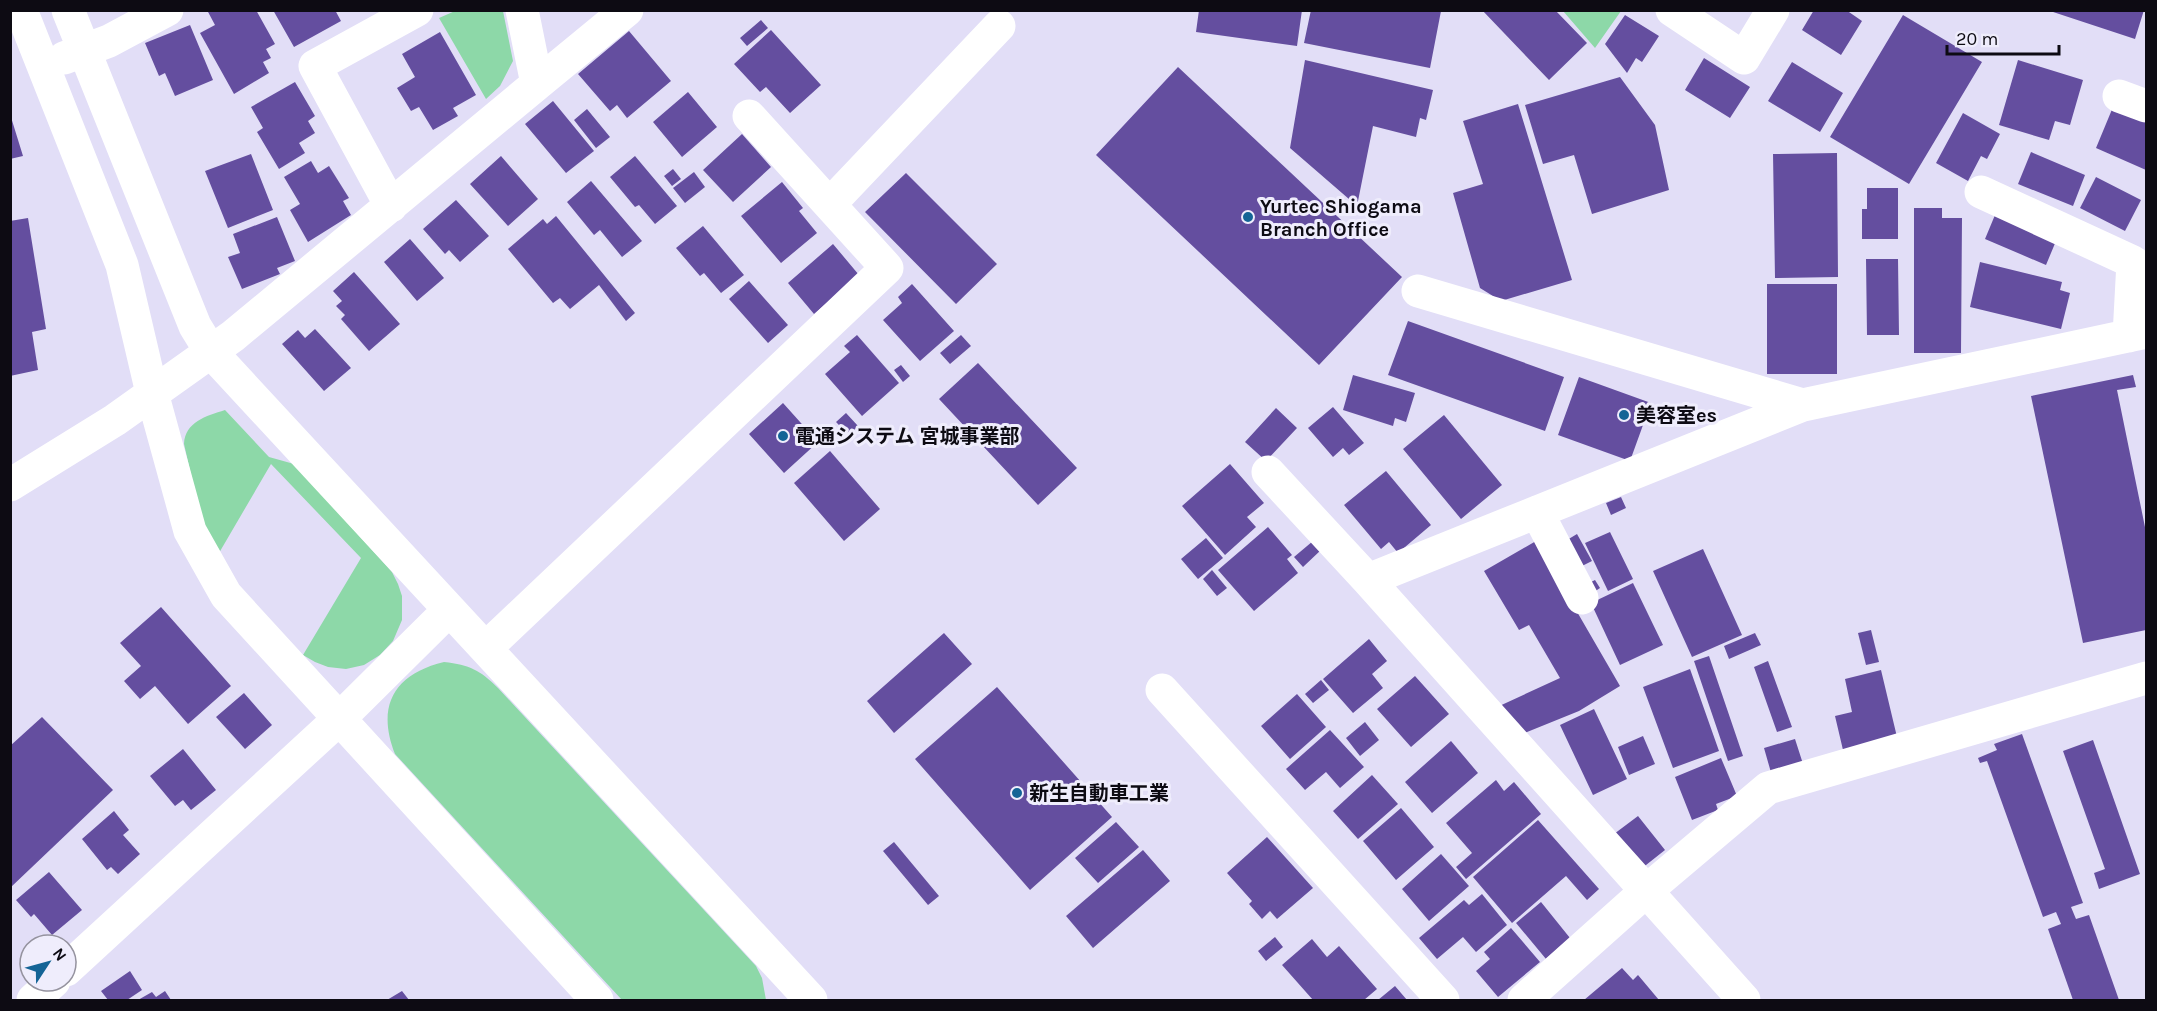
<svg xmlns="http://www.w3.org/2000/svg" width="2157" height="1011" font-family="Karla,'Noto Sans JP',sans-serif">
<rect width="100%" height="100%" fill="#e2def7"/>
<path fill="#8dd8a8" d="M455,11H503L513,61L500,86L486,99L439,18Z
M1563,11H1621L1595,48Z
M225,410L269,457L294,464L392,572L398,584L402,596V620L393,641L380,655L364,665L346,669L328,667L315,662L303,655L361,558L271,464L219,553L202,523L184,444C185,422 206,416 225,410Z
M444,662C470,665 480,670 498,688L756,966L762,978L766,1000H622L395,754C376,706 394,674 444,662Z"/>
<path fill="#644e9f" d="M207,10H256L275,44L266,49L271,58L263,62L269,73L234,94L200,33L215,25Z
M273,10H335L341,21L294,47Z
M1199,10H1302L1297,46L1196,32Z
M1311,10L1441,11L1430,68L1304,43Z
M1482,10H1555L1587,43L1549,80Z
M1814,10H1846L1862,21L1841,55L1802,30Z
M2047,10H2144L2135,39Z
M1625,15L1659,36L1642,62L1636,58L1627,73L1605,44Z
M1903,15L1982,62L1909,184L1830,137Z
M761,20L768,28L747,46L740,38Z
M190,25L213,80L175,96L165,73L159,76L145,43Z
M771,30L821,85L790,113L766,87L760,92L734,64Z
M629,31L671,81L627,118L617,105L610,111L578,74Z
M440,32L476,95L453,108L458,116L433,130L419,107L411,111L397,88L415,77L402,54Z
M1704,58L1750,87L1730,118L1685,90Z
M1305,60L1433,90L1426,120L1420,118L1416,137L1373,126L1357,206L1290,148Z
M2018,60L2083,80L2070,125L2055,121L2049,140L1999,125Z
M1792,62L1843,93L1820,132L1768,101Z
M1178,67L1402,277L1319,365L1096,155Z
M1620,77L1655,125L1669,190L1592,214L1574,155L1543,164L1525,105Z
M295,82L315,116L308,121L315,133L299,143L305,153L279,169L257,132L263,128L251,107Z
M688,92L717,127L682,157L653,122Z
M553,101L594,151L566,173L525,124Z
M1518,104L1572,280L1501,301L1480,288L1453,193L1483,184L1463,121Z
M2113,107L2146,121V170L2096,148Z
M587,109L610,137L596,148L574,120Z
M1963,113L2000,134L1987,159L1981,156L1968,181L1936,163Z
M10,114L23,156L10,159Z
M742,134L771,167L733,202L703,170Z
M2031,152L2085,175L2073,206L2018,184Z
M1837,153L1838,277L1775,278L1773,154Z
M251,154L273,210L228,228L205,171Z
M501,156L538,199L508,226L470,184Z
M635,156L677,206L655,224L639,205L635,207L610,177Z
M311,161L318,173L329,166L349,198L343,201L351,215L308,242L290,210L300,204L284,177Z
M673,169L681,179L672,186L664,176Z
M694,172L705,187L685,203L673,188Z
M906,173L997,264L956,304L865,212Z
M2096,177L2141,200L2125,231L2080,208Z
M591,181L642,241L622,257L600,230L594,235L567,202Z
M782,182L803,208L799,211L817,233L781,263L741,216Z
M1867,188H1898V239H1862V209H1867Z
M456,200L489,236L460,262L449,250L445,254L423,229Z
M1914,208H1942V218H1962L1961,353H1914Z
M1995,215L2056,241L2046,265L1985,239Z
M556,216L635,313L626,321L599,285L570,309L560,298L553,303L508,249L543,219L547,224Z
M277,217L295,261L277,268L280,274L242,289L228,257L240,253L233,234Z
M28,218L46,329L32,332L38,370L10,376V221Z
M703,226L744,275L721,293L704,273L700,276L676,248Z
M410,239L444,278L417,301L384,262Z
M833,244L859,275L814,314L788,283Z
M1866,259H1898L1899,335H1867Z
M1980,262L2062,282L2060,290L2070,293L2061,329L1970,307Z
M354,272L400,324L369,351L341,319L345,315L336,306L342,301L333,291Z
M749,281L788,325L768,343L729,299Z
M912,284L954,331L920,361L883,320L902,303L898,297Z
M1767,284H1837V374H1767Z
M1408,321L1564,377L1545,431L1388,375Z
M315,329L351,368L324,391L282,344L298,330L305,338Z
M857,335L899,383L862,416L825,374L850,352L844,346Z
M961,335L971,346L950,364L940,353Z
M978,363L1077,468L1038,505L939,399Z
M901,365L910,376L903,382L894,370Z
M1353,375L1415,393L1406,422L1395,418L1393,426L1343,410Z
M2133,375L2136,387L2117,390L2146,532V630L2083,643L2031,396Z
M1579,377L1651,403L1630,461L1558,435Z
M783,403L818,442L784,473L749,434Z
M1333,407L1364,443L1349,455L1343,448L1333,457L1308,428Z
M1276,408L1297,428L1266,461L1245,442Z
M846,413L858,426L849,435L836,422Z
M1444,415L1502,485L1461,519L1403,449Z
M830,451L880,509L844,541L794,483Z
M1230,464L1264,503L1247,517L1256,527L1225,555L1182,506Z
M1386,471L1431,525L1398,553L1389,542L1381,549L1344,505Z
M1621,497L1626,508L1611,515L1606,503Z
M1268,527L1292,555L1287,559L1298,573L1254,611L1218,570Z
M1610,532L1633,579L1608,591L1585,543Z
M1577,534L1592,561L1582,566L1567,540Z
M1206,538L1223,558L1198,579L1181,559Z
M1313,541L1321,550L1303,567L1294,557Z
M1536,541L1620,686L1579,711L1517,736L1495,708L1560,678L1529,625L1519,630L1484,571Z
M1703,549L1742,635L1692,657L1653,571Z
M1212,570L1227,588L1217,596L1203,579Z
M1595,580L1600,588L1594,592L1589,583Z
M1633,583L1663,645L1620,665L1591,603Z
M161,607L231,686L188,724L155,686L140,699L124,681L141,666L120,643Z
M1871,630L1879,662L1866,665L1858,633Z
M944,633L972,664L894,733L867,701Z
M1755,633L1761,645L1729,659L1724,646Z
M1369,639L1387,661L1372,674L1383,688L1353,713L1323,679Z
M1709,656L1743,756L1728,761L1694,661Z
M1768,661L1792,727L1777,732L1754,667Z
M1690,669L1719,751L1673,768L1643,687Z
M1881,670L1897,737L1843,750L1835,716L1852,712L1845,679Z
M1415,676L1449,714L1411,747L1377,709Z
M1321,680L1329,690L1313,703L1305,694Z
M997,687L1112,817L1030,890L915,759Z
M244,693L272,725L245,749L216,717Z
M1297,694L1326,727L1290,759L1261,726Z
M1594,709L1627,779L1593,795L1560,725Z
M42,717L113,790L10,888V746Z
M1365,722L1379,740L1360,756L1346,738Z
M1330,730L1364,767L1340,788L1326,772L1305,790L1286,769Z
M2022,734L2083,903L2071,907L2076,919L2089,915L2119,1000H2073L2048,929L2061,924L2056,912L2043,917L1987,761L1980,763L1978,758L1997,750L1994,744Z
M1643,736L1655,764L1629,775L1618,747Z
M1795,739L1804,767L1772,776L1764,748Z
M2093,740L2140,874L2099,889L2094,873L2105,869L2063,751Z
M1451,741L1478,773L1432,813L1405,782Z
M183,749L216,790L191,810L183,800L175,806L150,776Z
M1721,758L1737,796L1716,804L1718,810L1692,820L1675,777Z
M1372,775L1398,804L1358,839L1333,811Z
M1496,780L1504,791L1514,782L1541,814L1466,879L1456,867L1472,853L1446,823Z
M1401,808L1434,847L1396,880L1363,841Z
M114,811L129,830L123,835L140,854L118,874L111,867L107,870L82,839Z
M1638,816L1665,850L1641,869L1614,834Z
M1538,820L1599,889L1587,900L1566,876L1512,923L1473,877Z
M1116,822L1139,847L1098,883L1075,858Z
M1267,837L1313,888L1277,919L1270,911L1262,919L1249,904L1252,901L1227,873Z
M894,842L939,896L928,905L883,851Z
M1143,850L1170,881L1093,948L1066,916Z
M1441,854L1469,886L1429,921L1402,889Z
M49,872L82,910L52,935L34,914L31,917L16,900Z
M1482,894L1507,925L1476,952L1463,937L1437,959L1419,938L1464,900L1469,905Z
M1541,902L1570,938L1546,959L1516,923Z
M1511,928L1540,962L1498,997L1476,971L1490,959L1484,952Z
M1275,937L1283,947L1266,961L1258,951Z
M1312,939L1327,957L1339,946L1377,989L1364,1000H1313L1282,965Z
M1622,968L1633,980L1638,975L1659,1000H1584Z
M130,971L142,990L127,1000H108L101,991Z
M1395,986L1407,1000H1378Z
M165,991L171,1000H138L152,992L156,997Z
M402,991L409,1000H387Z"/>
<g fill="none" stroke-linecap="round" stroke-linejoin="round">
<path stroke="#fff" stroke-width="33" d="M21,10L122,265L152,393L190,531L226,595L597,1000
M68,10L195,326L211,352L811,1000
M1672,10L1744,58L1773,10
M64,58L109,41L167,10
M537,84L627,10
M2119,96L2146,106
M1981,192L2133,262L2129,336
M830,204L999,26
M391,206L315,66L417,10
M1418,291L1803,405L2146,332
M1268,472L1368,580L1744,1000
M10,485L115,420L233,336L537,84L522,10
M1537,512L1582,598
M1368,580L1803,405
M486,648L887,268L749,116
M1162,690L1443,1000
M66,970L339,719L449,610
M33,1000L54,981
M1524,1000L1645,892L1768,788L2146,678"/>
</g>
<g fill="#146496" stroke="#efedfc" stroke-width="2">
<circle cx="1248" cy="217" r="6"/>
<circle cx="1624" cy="415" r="6"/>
<circle cx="783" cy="436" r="6"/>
<circle cx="1017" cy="793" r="6"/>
</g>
<g text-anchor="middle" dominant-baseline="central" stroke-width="6" stroke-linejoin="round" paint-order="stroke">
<g font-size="20" font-weight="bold" fill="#0d0b13" stroke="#efedfc" text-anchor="start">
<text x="1260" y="206">Yurtec Shiogama<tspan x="1260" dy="23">Branch Office</tspan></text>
<text x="1636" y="415">美容室es</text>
<text x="795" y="436">電通システム 宮城事業部</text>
<text x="1029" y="793">新生自動車工業</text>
</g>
</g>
<rect width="2157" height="1011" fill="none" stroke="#0d0b13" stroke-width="24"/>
<g transform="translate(48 963) rotate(54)"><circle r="28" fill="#efedfc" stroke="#95939f" stroke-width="1.5"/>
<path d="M0-4.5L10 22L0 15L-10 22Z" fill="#146496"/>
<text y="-9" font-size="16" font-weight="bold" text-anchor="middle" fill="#0d0b13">N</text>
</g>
<path d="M1947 45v9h112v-9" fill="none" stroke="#0d0b13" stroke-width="3"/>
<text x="1956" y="45" font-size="18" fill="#0d0b13" stroke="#efedfc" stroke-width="4.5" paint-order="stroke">20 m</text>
</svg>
